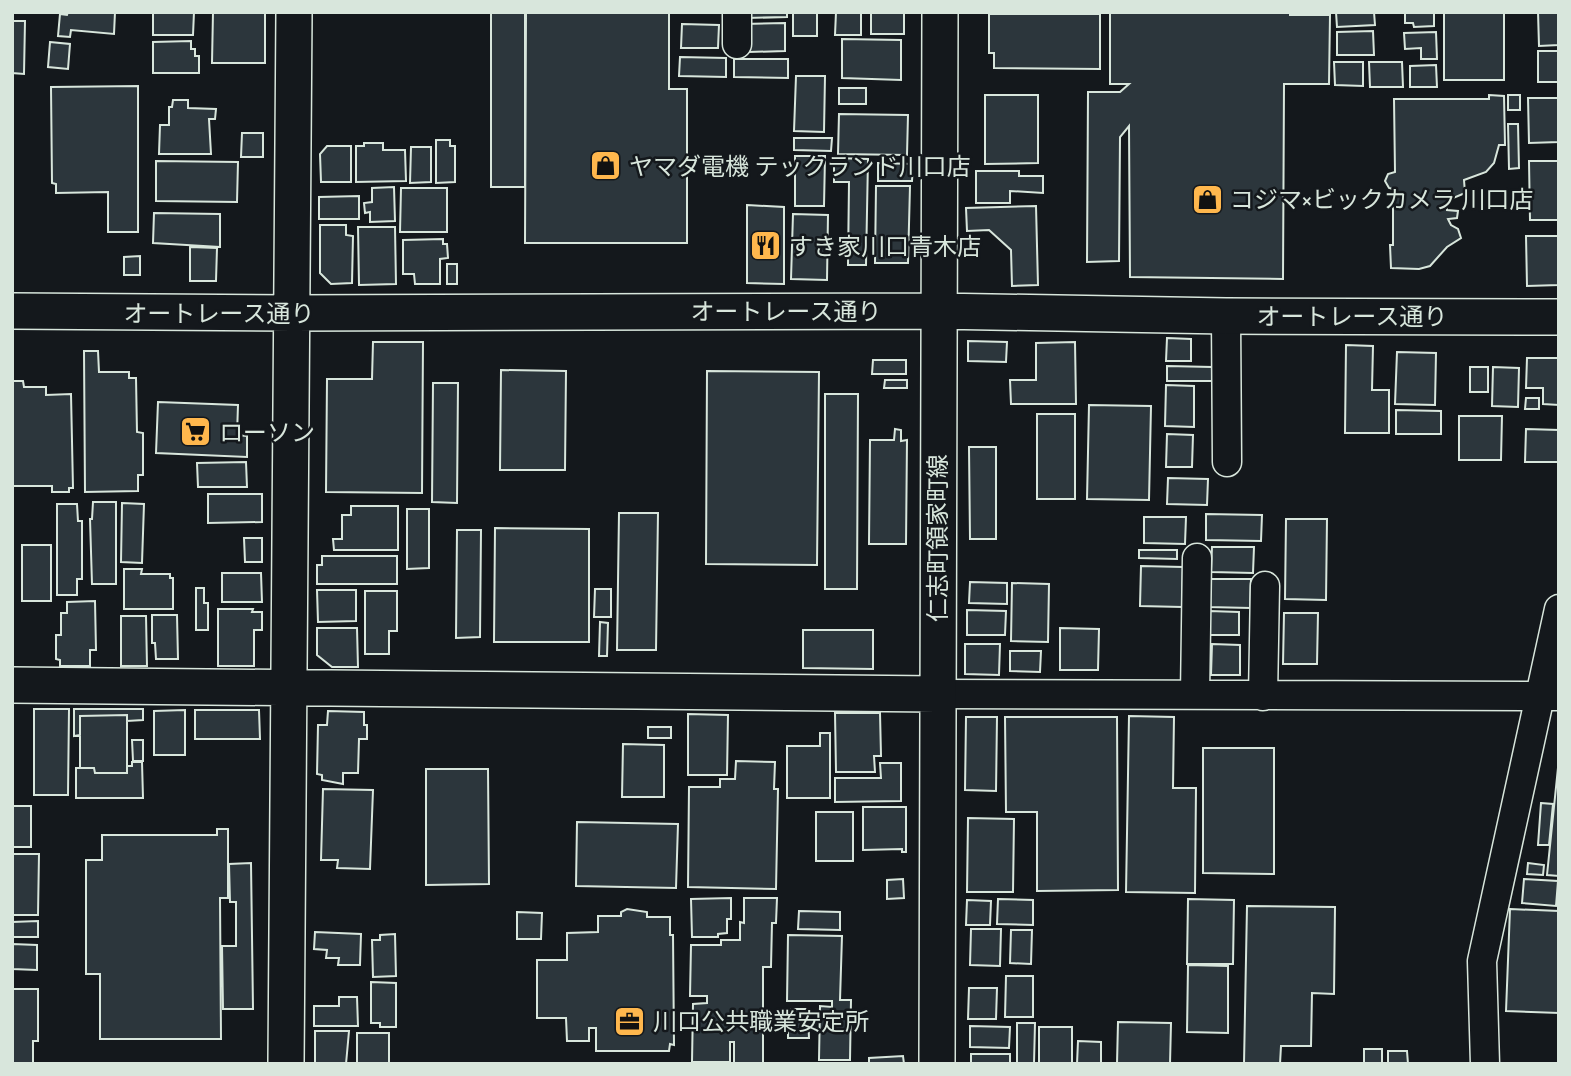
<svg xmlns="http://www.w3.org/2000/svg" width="1571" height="1076" font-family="Cabin,'Noto Sans JP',sans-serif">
<rect width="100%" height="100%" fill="#14181c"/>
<path fill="#2c363c" stroke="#d8e6dc" stroke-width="2" d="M68,12H115L114,34L71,30L70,37L58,36L60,14L67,15Z
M153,12H194L193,35H153Z
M213,12H265V63H212Z
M491,12H525V187H491Z
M526,12H669V89H687V243H525Z
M747,12H787V17L747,18Z
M793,12H817V36H793Z
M836,12H861V35H835Z
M871,12H904V34H871Z
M1110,12H1290V15H1330L1329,84H1284L1283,279L1130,277L1129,126L1120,137L1119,261L1087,262L1088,92H1120L1129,84H1110Z
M1336,12H1374L1375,25L1337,27Z
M1405,12H1434V26L1414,27L1413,23H1405Z
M1444,12H1504V80H1444Z
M1538,12H1559V45L1539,46Z
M989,14H1100V69L994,68V53H989Z
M12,21H25L24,74L12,73Z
M785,23V51L749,52L743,24Z
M682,24L719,25L718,48H681Z
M1373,31L1374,55H1337V32Z
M1436,32L1437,59H1421V48L1405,49L1404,33Z
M842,39L901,40V80L842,78Z
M191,41V49H195V56H199V73H153V42Z
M50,42L70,44L68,69L48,67Z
M1538,51H1559V82H1538Z
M680,57L726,58V77L679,76Z
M734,59H788V78L734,77Z
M1334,62H1363V86L1335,85Z
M1369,62H1402L1403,87H1370Z
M1436,65L1437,87H1410V66Z
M796,76H825L824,132L794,131Z
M138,86V232H108V192L56,193V184L52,183L51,87Z
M839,88H866V104H839Z
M985,95H1038V163L985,164Z
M1489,95L1504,96L1505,145H1499L1494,163L1486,172L1464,180L1465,193L1453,198L1447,204V210L1458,211L1457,218L1448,219L1451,225L1458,229L1461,238L1447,247L1430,266L1419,269L1391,268L1390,245H1393V189L1389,188L1385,181L1388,174L1395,172L1394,99H1489Z
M1508,95H1520V110H1508Z
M1528,98H1559V142L1529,143Z
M173,100H188V108L216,109L215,119H209L211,154H159L160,125H169V107H172Z
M839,114L908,115L907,155L838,154Z
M1508,124H1518L1519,168L1509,169Z
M242,133H263V157H241Z
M794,138H832L831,151L794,150Z
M436,140H450V146H455V182L436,183Z
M364,143H383V150H405L406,181L356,182V146H364Z
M327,146H351V182H321L320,154Z
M411,147H431V182L410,183Z
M795,156H825L824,206H795Z
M834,158L868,159L866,265H848L849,182H834Z
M156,161L238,162L237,202L156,201Z
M1529,161H1559V220H1530Z
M878,163L913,164L912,181H878Z
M976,171H1019V176H1043V193L1010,191V203H976Z
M876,186H910L908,263H875Z
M394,187L395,221L370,222V212L365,213L364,203L372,202V188Z
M401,188H447V232H400Z
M359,196V219H319V197Z
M747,205L784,207V284L747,283Z
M1036,206L1038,285L1012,286L1011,250L989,230L967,231L966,208Z
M154,213L220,214V247L153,243Z
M793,214L828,215L827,280L791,279Z
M320,225H346V235L353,236L352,283L331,284L320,273Z
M358,227H395L396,284L359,285Z
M1526,236H1559V285L1527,286Z
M443,239V244H447L448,258L440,259V284H415L414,274H403V240Z
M190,247L217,248L216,281H190Z
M140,256V275H124V257Z
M447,264H457V284H447Z
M1167,338L1191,339V361H1166Z
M968,341L1007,342L1006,362L968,361Z
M373,342H423L422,493L326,492L327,379H372Z
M1075,342L1076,404H1011L1010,380H1036V343Z
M1346,345L1373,346L1372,390H1389V433H1345Z
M84,351H98L99,372H129V378H136L137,432L143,433V475H138V491L85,492Z
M1397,352L1436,353L1435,405L1395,404Z
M1527,358H1559V405L1543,404V388H1526Z
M873,360H906V374H872Z
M1167,366L1212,367V381H1167Z
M1470,367H1488V392H1470Z
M1493,367L1519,368L1518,407L1492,406Z
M501,370L566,371L565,470H500Z
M707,371L819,372L817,565L706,564Z
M885,380H907V388H884Z
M12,381H23L24,387H46V395L71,394L73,488H69V492H52V486H12Z
M433,383H458L457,503L432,502Z
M1166,385L1194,386V427L1165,426Z
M825,394H858L857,589H825Z
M1526,398H1539V409H1525Z
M158,402L238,405L237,435L247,436V457L156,453Z
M1089,405L1151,406L1149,500L1087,499Z
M1396,410L1441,411V434H1396Z
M1037,414H1075V499H1037Z
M1459,416H1502L1501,460H1459Z
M895,429L901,430V441L907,440L906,544H869L870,440H894Z
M1526,429L1559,430V462H1525Z
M1167,434L1193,435L1192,467H1166Z
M969,447H996V539H970Z
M246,462L247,487H198L197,463Z
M1168,478L1208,479L1207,505L1167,504Z
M208,494H262V522L208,523Z
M93,502H116V584H92L90,519H92Z
M122,503L144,504L142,563L121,562Z
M57,504H77L78,521H82V579H77V595H57Z
M351,506H398V550H334L333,539H342V515H351Z
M407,509H429V568L407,569Z
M619,513H658L656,650H617Z
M1206,514L1262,515L1261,541L1206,540Z
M1144,517H1186L1185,544L1144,543Z
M1286,519H1327L1326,600L1285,599Z
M495,528L589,529V642H494Z
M457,530H481L480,637L456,638Z
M244,538H262V562H245Z
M22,545H51V601H22Z
M1212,547H1254L1253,573L1211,572Z
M1139,550H1177V559L1139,558Z
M322,556H397V584H317V565H322Z
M1141,566L1183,567L1182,607L1140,606Z
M124,569H142L141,574H170V578H173V609H124Z
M222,573H261L262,602H222Z
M1209,579H1251L1250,608L1208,607Z
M970,582L1007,583V604L969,603Z
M1012,583L1049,584L1048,642L1011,641Z
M196,588H204V603H208V630H196Z
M595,589H611V617H594Z
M317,590H356V621L318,622Z
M365,591H397V631H389V654H365Z
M95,601L96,650H90V666H60V660L56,659V635H61V613H67V602Z
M218,609H253L252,612H262V630H254V666H218Z
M967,610L1006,611L1005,635H967Z
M1209,611L1239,612V635H1208Z
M1284,613H1318L1317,664H1283Z
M152,615H177L178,659H156L155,643H152Z
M121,616H146L147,666H121Z
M600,622L608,623L607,656H599Z
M317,628H357L358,667H332L317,655Z
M1060,628L1099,629L1098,670H1060Z
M803,630H873V669L803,668Z
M965,644H1000L999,675L965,674Z
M1212,644L1240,645V675H1211Z
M1010,651H1041L1040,672L1010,671Z
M34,709H69L68,795H34Z
M74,709H143V720L127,721V715L80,716V735L74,736Z
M185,710V755H154V711Z
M195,710H259L260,739H195Z
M328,711L364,712V725H367V739H359L358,773H343V784L322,780V775L317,774L318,725H327Z
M835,713H880L881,756H874L875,772H836Z
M688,714L728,715L727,775H688Z
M127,715V773H95L94,768H80V716Z
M1129,716L1174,717L1173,788H1196L1195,893L1126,892Z
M966,717H997L996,791L965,790Z
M1005,717H1117L1118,890L1037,891V812H1006Z
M648,727H671V738H648Z
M820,733H830V798H787V746H820Z
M132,740H143V761H133Z
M623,744L664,745V797H622Z
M1203,748H1274V874L1203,873Z
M1559,758V876L1547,875Z
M736,761L775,762L774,789H778L776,889L688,887L689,787H720V779H735Z
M132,762H142L143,798H76V768H94L95,773H127V766H132Z
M880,763H901V801L835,802V778H881Z
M426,769H488L489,884L426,885Z
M323,789L373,790L370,869L337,868L338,860H321Z
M1541,803L1553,804L1549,845H1538Z
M12,806H31V847H12Z
M863,807H906V852H902V849L863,850Z
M816,812H853V861H816Z
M968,818L1014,819L1013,892H967Z
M577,822L678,824L676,888L576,886Z
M217,829H228V898H220L221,1039H100V974H86V860H102V835H217Z
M12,854H39L38,915H12Z
M251,863L253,1009H223L222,946H236V902H230L229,864Z
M1528,863L1544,865L1543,875L1527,874Z
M903,879L904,898L887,899V880Z
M1524,879L1558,881L1556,906L1522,903Z
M731,898V919H727V933L718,934V937H692L691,899Z
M744,898H777L776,923H772L771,967H763V1064H734V1042H730V1062H692L693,1004L707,1003V996H690L691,945H721V940H740V922L744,923Z
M998,899L1033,900V925L997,924Z
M1188,899L1234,900L1233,964H1187Z
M967,900L991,901L990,925H966Z
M1247,906L1335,907L1334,994L1312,993L1311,1046H1281L1280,1064H1244Z
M627,909L647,912V917H670V935H673L674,1045L670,1044L669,1051H596V1028H589V1041H567L566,1018H537V960H567V933L598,932V916H621V912Z
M1510,909L1559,911V1013L1506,1011Z
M799,911L840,912V930L798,929Z
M517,912L542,913L541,939H517Z
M38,921V937H12V922Z
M971,929H1001L1000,966L970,965Z
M1011,930H1032L1031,964L1010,963Z
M315,932L361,934L360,965H338L339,958H326L327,950L314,949Z
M395,934L396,976L373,977L372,940H380V935Z
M788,935L842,936L840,1000H851L850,1060H819L820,1006L832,1007V1001H787Z
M12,944L37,945V970L12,969Z
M1188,965L1228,966V1033L1187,1032Z
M1006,976H1033V1017H1005Z
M371,982L396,983V1027H380V1023H371Z
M969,988H997L996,1019H968Z
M12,989H38V1041H33V1063H12Z
M339,997H357L358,1026H314V1006H339Z
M788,1009H808L809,1038H788Z
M1118,1022L1171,1023L1170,1064H1117Z
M1017,1023H1035L1034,1064H1017Z
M970,1026L1010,1027L1009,1048L970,1047Z
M1039,1027H1072V1064H1039Z
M315,1031H349L346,1064H315Z
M357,1033H389V1063L357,1064Z
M1078,1041L1101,1042V1064H1077Z
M1364,1049H1382V1064H1364Z
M1388,1051H1407L1408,1064H1388Z
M971,1054H1010V1064H971Z
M903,1056L904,1064H869V1058Z"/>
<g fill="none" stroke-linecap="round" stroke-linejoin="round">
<defs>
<path id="minor" d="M737,44V12
M1226,316L1227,462
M936,694L1559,696
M1195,695L1197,558
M1263,696L1265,586
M1485,1064L1482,961L1559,609"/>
<path id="tertiary" d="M12,311L292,313L937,311L1226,316L1559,317
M12,685L936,694
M286,1064L294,12
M937,1064L940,12"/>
</defs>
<use href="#minor" stroke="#d8e6dc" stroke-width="31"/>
<use href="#tertiary" stroke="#d8e6dc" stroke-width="38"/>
<use href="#minor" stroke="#14181c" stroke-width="28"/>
<use href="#tertiary" stroke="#14181c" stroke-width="35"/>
</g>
<defs>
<symbol id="shop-square" viewBox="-11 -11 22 22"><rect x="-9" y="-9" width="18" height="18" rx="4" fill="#ffb74d" stroke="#14181c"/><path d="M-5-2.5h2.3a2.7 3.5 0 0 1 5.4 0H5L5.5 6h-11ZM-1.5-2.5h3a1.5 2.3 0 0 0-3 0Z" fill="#111"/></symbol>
<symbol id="restaurant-square" viewBox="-11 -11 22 22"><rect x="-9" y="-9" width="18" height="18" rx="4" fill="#ffb74d" stroke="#14181c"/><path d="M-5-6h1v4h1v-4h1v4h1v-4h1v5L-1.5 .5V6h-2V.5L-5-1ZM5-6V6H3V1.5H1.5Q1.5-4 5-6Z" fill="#111"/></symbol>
<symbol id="supermarket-square" viewBox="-11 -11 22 22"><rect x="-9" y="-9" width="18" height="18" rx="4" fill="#ffb74d" stroke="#14181c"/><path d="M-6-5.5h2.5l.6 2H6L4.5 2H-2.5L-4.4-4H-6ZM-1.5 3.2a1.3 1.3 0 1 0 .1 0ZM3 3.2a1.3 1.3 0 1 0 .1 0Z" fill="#111"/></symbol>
<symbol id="office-square" viewBox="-11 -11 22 22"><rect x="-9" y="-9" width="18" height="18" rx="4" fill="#ffb74d" stroke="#14181c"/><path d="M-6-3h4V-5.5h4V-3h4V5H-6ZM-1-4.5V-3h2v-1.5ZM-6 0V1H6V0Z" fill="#111"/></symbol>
</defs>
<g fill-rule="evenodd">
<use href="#shop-square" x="588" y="148" width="35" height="35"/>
<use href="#shop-square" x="1190" y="182" width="35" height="35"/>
<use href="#restaurant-square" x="748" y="228" width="35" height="35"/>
<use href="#supermarket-square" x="178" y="414" width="35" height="35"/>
<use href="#office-square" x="612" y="1004" width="35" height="35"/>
</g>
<g text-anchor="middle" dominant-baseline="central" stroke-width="5" stroke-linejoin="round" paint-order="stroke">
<g font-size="24" fill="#d8e6dc" stroke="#14181c" text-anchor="start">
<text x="629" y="166">ヤマダ電機 テックランド川口店</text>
<text x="1230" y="199">コジマ×ビックカメラ 川口店</text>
<text x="789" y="246">すき家川口青木店</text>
<text x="219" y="432">ローソン</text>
<text x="653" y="1021">川口公共職業安定所</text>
</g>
<g font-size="24" fill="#d8e6dc" stroke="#14181c">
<text x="786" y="311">オートレース通り</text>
<text x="219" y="313">オートレース通り</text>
<text x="1352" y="316">オートレース通り</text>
<text transform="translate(937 538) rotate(-90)">仁志町領家町線</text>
</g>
</g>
<rect width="1571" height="1076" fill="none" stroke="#d8e6dc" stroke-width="28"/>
</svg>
